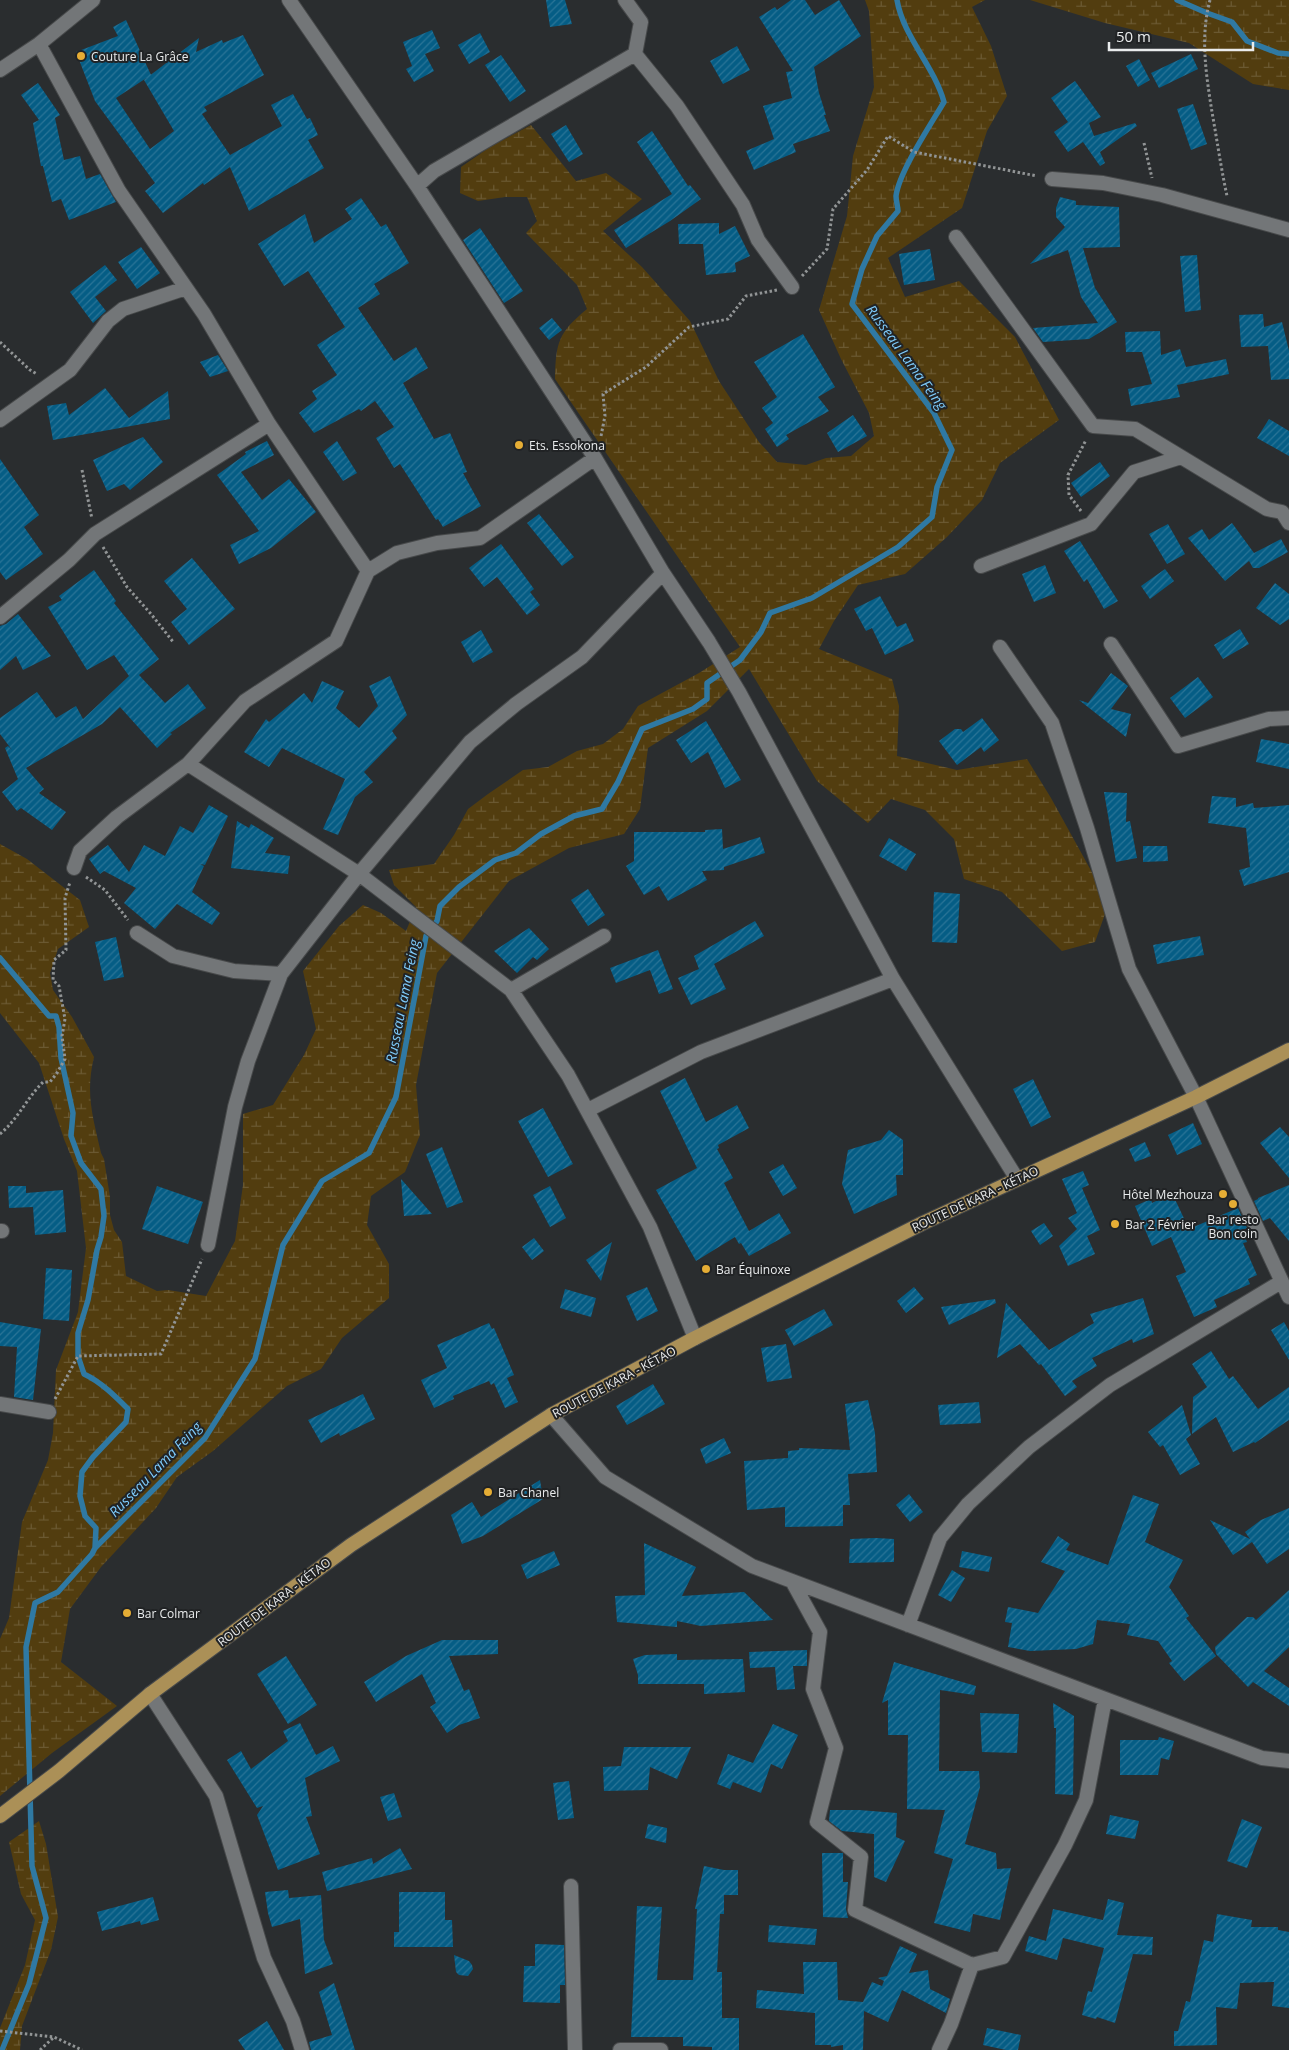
<svg xmlns="http://www.w3.org/2000/svg" width="1289" height="2050" font-family="'Open Sans',sans-serif">
<defs>
<pattern id="wetland-marsh" width="20" height="14" patternUnits="userSpaceOnUse" patternTransform="scale(1.25)"><rect width="20" height="14" fill="#523d0f"/><path d="M1 5h8M5 5V1M11 12h8M15 12V8" fill="none" stroke="#6b5932"/></pattern>
<pattern id="building-hatch" width="6" height="6" patternUnits="userSpaceOnUse" patternTransform="scale(1.25)"><rect width="6" height="6" fill="#055d85"/><path d="M-1 1l2-2M0 6l6-6M5 7l2-2" fill="none" stroke="#2a7497"/></pattern>
</defs>
<rect width="100%" height="100%" fill="#2a2d2f"/>
<path fill="url(#wetland-marsh)" d="M865,0H985L972,7L991,46L1007,96L987,131L962,208L888,258L905,297L959,281L1015,337L1059,420L1000,463L982,500L947,537L905,574L858,585L834,621L819,649L892,679L899,706L897,756L957,770L1027,759L1051,798L1094,876L1105,914L1095,942L1062,951L1002,892L964,879L954,839L925,810L891,799L868,823L817,781L749,669L707,711L648,748L640,809L624,834L569,848L509,881L437,973L416,1085L420,1135L405,1172L371,1196L367,1225L389,1264V1298L342,1338L321,1369L287,1386L213,1451L177,1477L156,1508L101,1567L70,1609L61,1662L117,1706L52,1753L0,1796V1639L9,1618L22,1522L48,1460L53,1433L56,1370L78,1312L86,1248L77,1171L64,1139L39,1063L0,1013V844L27,859L80,900L89,927L58,949L50,973L53,990L72,1017L94,1057C85,1094 93,1117 101,1153L104,1159L110,1197V1215L114,1230L122,1242L126,1276L157,1291L168,1290L206,1296L235,1241L243,1185V1114L273,1105L304,1055L316,1029L303,971L339,926L363,905L381,913L406,931L416,907L394,885L389,870L434,864L454,835L468,809L488,794L523,770L548,767L577,751L603,744L623,729L638,706L699,673L740,647L555,379C556,342 558,333 587,309L577,285L526,233L537,221L527,197H505L478,201L460,193L461,167L490,147L531,125L576,181L606,173L642,199L603,231L642,267L690,321L719,381L759,442L777,462L806,465L826,458L851,456L874,436L869,413L841,359L819,310L847,216L853,156L874,87L869,11Z
M1030,0H1289V90L1253,84L1189,43L1105,23Z
M39,1821L46,1844L58,1917L51,1950L22,2026L20,2050H0V2028L25,1965L35,1920L21,1894L9,1842Z"/>
<g fill="none" stroke-linecap="round" stroke-linejoin="round">
<path stroke="#2f79a3" stroke-width="5.5" d="M1177,0L1207,13L1232,22L1247,41L1278,53L1289,54
M0,958L49,1016H56L59,1027L61,1058L73,1113L71,1136L81,1163L101,1189L104,1216L101,1237L97,1250L88,1300L78,1333V1356L84,1374C101,1382 115,1396 128,1409L126,1422L93,1457L82,1472L80,1496L85,1516L96,1528L95,1548
M2,2050L29,1984L46,1918L32,1866L26,1647L35,1603L58,1592L92,1554L95,1548L205,1438L255,1359L283,1245L322,1181L369,1153L396,1097L426,936L437,921L440,906L459,887L495,860L516,853L541,834L574,816L602,809L618,782L642,729L693,709L707,699V683L740,660L761,632L770,613L812,598L898,547L932,517L937,487L952,450L934,413L852,304L862,269L877,236L898,211C898,207 896,201 896,196C899,172 931,124 944,102C934,66 903,36 897,0"/>
</g>
<path fill="url(#building-hatch)" d="M546,0H565L572,24L550,27Z
M791,0H805L815,15L839,0L861,36L814,67L819,93L826,115H824L830,131L793,144L796,152L754,170L746,151L774,139L763,106L792,98L786,72L793,71L759,17L775,7L777,10Z
M126,20L151,75L116,98L150,149L174,131L144,80L199,38L196,52L222,40L223,43L243,35L264,75L204,107L207,111L202,114L230,155L282,126L271,105L293,94L307,119L310,118L318,135L308,140L324,168L249,211L230,167L204,185L203,183L163,213L145,191L155,183L95,101L76,52L118,36L113,27Z
M432,30L440,48L425,54L434,71L414,82L406,69L412,66L403,42Z
M480,33L490,52L469,64L458,45Z
M737,46L750,70L723,84L710,61Z
M1191,54L1198,69L1159,88L1151,73Z
M501,55L526,91L510,102L485,65Z
M1139,59L1150,80L1138,87L1126,66Z
M1075,81L1101,117L1089,123L1094,136L1135,123L1137,126L1100,152L1105,163L1100,166L1083,142L1068,152L1054,132L1068,122L1051,98Z
M38,83L60,115L55,118L64,160L80,156L86,179L100,174L116,202L69,220L61,199L52,202L43,166H41L33,123L39,120L21,95Z
M1193,104L1207,144L1191,150L1177,109Z
M566,125L583,154L569,162L551,134Z
M652,131L688,186L690,185L701,199L670,221L626,248L614,230L672,194L637,142Z
M1060,197L1076,201V205L1119,207L1120,247L1083,248L1095,288L1117,322L1089,339L1043,342L1033,328L1098,323L1081,297L1068,250L1030,264L1065,227L1056,217V208Z
M361,198L381,227L386,224L409,263L374,284L380,294L358,308L394,361L416,347L428,368L403,383L434,439L450,433L467,472L463,473L481,506L443,527L438,519L436,520L400,464L394,468L376,438L394,427L375,401L361,411L359,409L314,433L299,413L317,399L312,391L337,375L317,345L345,327L308,271L284,286L258,244L305,214L314,243L352,219L345,209Z
M719,223V234L735,226L750,256L735,263L736,272L706,275L703,244H679L678,224Z
M480,228L523,291L504,303L463,240Z
M141,247L160,273L137,289L118,262Z
M930,249L935,280L904,285L899,254Z
M1197,255L1201,310L1185,312L1180,256Z
M105,265L117,280L95,297L106,311L93,323L70,292Z
M1263,314L1264,327L1282,322L1289,351V379L1271,380L1268,346L1241,347L1239,315Z
M552,318L562,330L549,340L539,328Z
M1160,331L1161,355L1180,349L1186,367L1226,359L1229,374L1177,385L1180,397L1131,406L1128,389L1152,384L1142,352H1126L1125,332Z
M803,334L835,387L818,397L829,411L786,435L789,439L777,447L765,429L773,423L762,408L777,397L754,362Z
M218,355L228,371L210,377L200,362Z
M105,388L129,418L168,391L170,419L53,440L47,406L66,403L69,415Z
M853,415L867,436L838,452L827,433Z
M1269,419L1289,431V456L1257,438Z
M143,437L163,462L130,490L124,484L107,491L93,460Z
M267,441L274,455L241,472L262,500L289,479L316,512L271,548L239,564L230,545L259,531L217,475L246,454L245,452Z
M337,441L357,473L343,481L323,452Z
M0,459L39,515L24,527L43,554L6,580L0,572Z
M1100,462L1110,476L1081,497L1071,483Z
M539,514L574,557L562,566L527,523Z
M1232,523L1254,553L1281,539L1288,552L1259,568H1253L1249,561L1225,581L1188,538L1202,529L1209,540Z
M1168,524L1185,554L1167,564L1149,534Z
M1080,541L1118,601L1104,609L1087,579L1084,582L1064,551Z
M501,544L534,589L530,592L540,605L527,615L497,577L484,587L469,568Z
M192,558L235,609L189,645L171,622L187,609L164,581Z
M1045,565L1056,593L1034,602L1022,574Z
M1165,569L1174,581L1150,599L1141,586Z
M94,570L116,601L114,603L159,659L139,675L165,703L188,684L206,708L170,733L172,734L157,748L120,707L102,724L26,768L44,789L39,793L66,812L52,830L21,808L17,811L2,792L18,779L5,748L8,746L12,750L0,734V718L37,692L56,718L76,706L83,719L129,676L114,655L87,670L48,607L62,600L59,596Z
M1275,583L1289,594V619L1280,625L1256,608Z
M880,596L897,627L906,623L914,641L885,655L872,628L866,631L854,609Z
M18,614L51,656L23,670L16,656L0,670V626L6,624Z
M1240,629L1249,644L1223,659L1214,645Z
M481,630L493,652L473,663L461,642Z
M1111,673L1128,686L1111,709L1131,714L1126,737L1079,700L1088,703Z
M390,676L407,715L392,731L397,738L364,772L373,782L355,797L338,835L323,829L345,779L282,748L269,767L244,752L266,719L269,722L304,693L312,703L322,681L344,691L336,708L359,728L378,706L369,686Z
M1198,677L1213,697L1185,718L1170,698Z
M982,718L999,740L984,752L981,747L957,765L939,741L955,729H961L963,732Z
M706,721L741,780L725,788L708,752L691,763L676,740Z
M1261,739L1289,744V769L1256,762Z
M1104,792L1127,793L1126,822L1130,821L1137,858L1116,862Z
M1212,796L1236,798V807L1253,803L1254,808L1289,805V872L1244,886L1239,870L1250,867L1246,828L1208,823Z
M209,805L228,816L205,865L200,864L204,866L192,892L220,913L212,925L177,904L155,929L124,903L136,888L104,871L100,874L89,859L108,845L129,872L144,845L165,856L180,826L193,833Z
M237,821L249,828L251,824L274,838L265,853L290,856L288,874L231,868Z
M722,829L723,849L760,837L765,853L724,867V870L702,871L707,880L668,901L659,886L644,895L626,866L634,861V832H705V830Z
M889,838L916,854L906,871L879,856Z
M1143,846H1167L1168,861L1143,862Z
M588,889L605,915L588,926L571,900Z
M934,892L960,894L957,943L932,942Z
M755,921L764,936L714,964L726,989L691,1005L678,978L699,969L694,956Z
M529,928L549,949L537,960L533,957L517,973L494,951Z
M1200,936L1204,955L1157,964L1153,945Z
M116,937L124,977L104,981L95,942Z
M658,950L673,989L659,994L650,970L616,983L610,968Z
M685,1078L706,1122L737,1105L749,1128L718,1145L719,1148L717,1149L733,1178L724,1183L749,1231L779,1213L791,1233L749,1256L741,1243L739,1244L735,1237L696,1261L656,1190L697,1168L660,1091Z
M1033,1079L1051,1117L1031,1127L1013,1089Z
M543,1108L573,1164L548,1177L518,1121Z
M1193,1123L1202,1144L1177,1155L1168,1135Z
M1280,1127L1289,1137V1178L1260,1143Z
M889,1130L903,1140V1175H896L897,1195L854,1214L842,1184L848,1150L881,1140Z
M1145,1142L1151,1156L1135,1162L1129,1149Z
M442,1147L463,1202L447,1208L426,1154Z
M783,1164L797,1188L783,1196L769,1172Z
M1083,1171L1089,1185L1082,1188L1100,1230L1087,1236L1095,1254L1068,1266L1059,1246L1077,1229L1068,1218L1077,1213L1062,1179Z
M401,1179L432,1214L404,1216Z
M1289,1185V1241L1270,1218L1263,1221L1254,1201L1258,1199V1198Z
M8,1186H26V1193L63,1190L66,1232L35,1235L33,1207L9,1208Z
M157,1186L203,1202L188,1244L142,1229Z
M550,1186L566,1218L550,1227L533,1195Z
M1172,1193L1189,1229L1238,1208L1247,1228L1242,1230L1247,1242L1243,1243L1257,1275L1248,1279L1250,1284L1214,1300L1217,1307L1194,1317L1176,1276L1186,1272L1171,1237L1152,1246L1135,1206L1151,1199L1152,1203Z
M1044,1223L1053,1236L1040,1245L1031,1231Z
M534,1238L544,1251L532,1260L522,1247Z
M612,1242L601,1281L586,1260Z
M46,1268L72,1270L69,1321L43,1319Z
M647,1287L658,1311L637,1321L626,1296Z
M914,1287L924,1299L906,1313L897,1301Z
M565,1289L596,1298L591,1317L560,1308Z
M1143,1298L1154,1334L1133,1343L1132,1339L1092,1358L1097,1366L1072,1381L1077,1387L1065,1396L1041,1364L1039,1365L1020,1344L997,1358L1006,1303L1049,1350L1094,1323L1090,1314Z
M995,1299L996,1303L949,1325L941,1307Z
M824,1309L833,1325L794,1346L785,1330Z
M0,1322L41,1329L33,1400L14,1397L17,1347L0,1346Z
M1284,1322L1289,1331V1360L1271,1330Z
M489,1323L492,1329L494,1328L514,1375L507,1378L518,1402L505,1408L494,1383L491,1385L489,1381L453,1396L454,1399L434,1408L421,1380L447,1368L437,1345Z
M786,1344L792,1378L767,1382L761,1348Z
M1211,1351L1229,1379L1233,1376L1258,1409L1289,1387V1420L1255,1443L1254,1442L1233,1452L1216,1417L1192,1434L1193,1397L1207,1387L1192,1364Z
M653,1384L665,1404L627,1425L616,1406Z
M363,1394L375,1419L340,1436L339,1433L321,1443L308,1420Z
M868,1400L875,1433L877,1472L848,1474L850,1505H843V1526L785,1527V1507L747,1510L744,1461L788,1458V1451L799,1450V1448L850,1450L845,1404Z
M979,1402L981,1423L940,1425L938,1405Z
M1182,1405L1191,1435L1186,1439L1200,1464L1180,1475L1163,1445L1160,1447L1148,1432Z
M724,1438L731,1453L706,1464L700,1449Z
M540,1480L543,1499L483,1536L462,1544L451,1515L472,1502L481,1517Z
M909,1494L923,1512L910,1522L896,1505Z
M1133,1495L1159,1504L1145,1542L1183,1560L1169,1587L1189,1616L1186,1618L1216,1656L1184,1681L1169,1663L1172,1661L1158,1641L1127,1635L1130,1624L1097,1620L1093,1644L1076,1649L1030,1651L1008,1647L1012,1623L1005,1622L1008,1607L1038,1613L1065,1571L1041,1562L1058,1536L1070,1544L1066,1550L1108,1565Z
M1289,1508V1549L1267,1564L1252,1542L1233,1555L1210,1520L1250,1539L1245,1532L1261,1520Z
M876,1538L894,1539V1562L849,1563L850,1539Z
M644,1543L696,1567L682,1596L744,1592L773,1620L701,1626L677,1621V1627L617,1622L615,1596L645,1595Z
M554,1551L560,1565L527,1579L521,1565Z
M962,1551L992,1557L989,1572L959,1567Z
M952,1570L965,1578L951,1602L938,1595Z
M1289,1590V1647L1264,1671L1289,1688V1706L1253,1682L1248,1687L1216,1654L1215,1647L1247,1617H1253L1256,1620Z
M442,1640H498V1654L449,1656L464,1691L469,1689L480,1718L459,1725L447,1733L430,1707L436,1703L422,1674L376,1702L364,1682L406,1656Z
M807,1650V1666H793L795,1689L777,1690L775,1667L750,1668L749,1652Z
M677,1654V1660L743,1659L745,1692L704,1694V1684H638V1675L633,1659L645,1655Z
M286,1656L317,1705L288,1724L257,1674Z
M894,1662L976,1686L974,1695L940,1690L939,1771H979L980,1787L965,1844L996,1853L997,1869L1011,1868L1000,1920L973,1914L970,1932L934,1923L953,1859L934,1853L945,1810L907,1809L908,1735H888V1700L882,1703Z
M1053,1703L1074,1716L1073,1795L1055,1794L1056,1728H1054Z
M980,1713L1019,1714L1017,1753L982,1752Z
M300,1723L316,1755L333,1746L340,1761L305,1778L312,1816L306,1817L320,1854L278,1870L257,1815L263,1806L257,1808L227,1760L241,1751L251,1769L288,1741L283,1731Z
M773,1724L798,1735L782,1769L771,1764L761,1793L733,1782L730,1789L717,1784L728,1754L753,1763Z
M1159,1737L1174,1741L1169,1760L1161,1758L1158,1775H1120V1740H1158Z
M624,1747H691L677,1779L650,1767L648,1790L604,1791L603,1767L621,1766Z
M569,1781L574,1818L558,1820L553,1783Z
M394,1793L402,1817L388,1821L380,1797Z
M830,1810H859L897,1813L896,1837L905,1841L886,1882L874,1877V1834L842,1831L829,1821Z
M1110,1815L1139,1821L1135,1839L1106,1834Z
M1242,1819L1262,1827L1247,1868L1227,1861Z
M648,1824L667,1828L666,1843L645,1838Z
M400,1848L412,1869L327,1891L322,1872L372,1858L373,1864Z
M822,1853H843V1882H848L846,1909L848,1918L823,1917Z
M704,1866L724,1870H738V1895H724V1914H720L717,1972H722V2018H739V2050H712V2047L683,2046V2037H631L637,1906L662,1907L657,1980H693L697,1909H695Z
M288,1890L289,1898L321,1895L324,1940L333,1964L305,1974L300,1919L272,1927L268,1913L265,1892Z
M399,1892H445V1920H452L453,1947H394V1932H399Z
M153,1897L159,1920L141,1925L140,1921L102,1931L97,1912Z
M1108,1899L1124,1903L1117,1935L1153,1937L1152,1955L1133,1954L1115,2023L1097,2017L1096,2019L1082,2015L1088,1991L1092,1992L1104,1948L1063,1938L1057,1960L1025,1951L1029,1936L1046,1941L1053,1909L1103,1920Z
M1217,1914L1252,1920L1251,1927H1278V1930L1289,1932V2008L1272,2006L1274,1982L1240,1983L1237,2009L1216,2007L1217,2045L1174,2046V2031H1178L1186,2001L1190,2002L1204,1940L1213,1942Z
M769,1925L817,1929L815,1945L768,1942Z
M535,1944L564,1945L565,1985H560V2003L523,2002L524,1966H535Z
M900,1946L917,1954L909,1973L928,1970L930,1989L950,1999L946,2013L902,1990L888,2022L864,2011L863,2050H843V2045L831,2047V2045H815V2013L756,2008L757,1990L804,1994L803,1962H837L838,2000L863,2002L872,1982L882,1986L884,1981L878,1978L887,1976Z
M454,1955L469,1961L472,1965L473,1969L468,1976L459,1975L456,1972Z
M334,1983L355,2050H311L309,2042L332,2035L319,1992Z
M267,2021L284,2050H245L238,2040Z
M987,2028L1021,2035L1018,2050H1006L983,2045Z"/>
<g fill="none" stroke-linecap="round" stroke-linejoin="round">
<defs>
<path id="minor" d="M289,0L417,186L595,458L663,573L709,642L739,692L893,979L1017,1179
M39,44L119,191L204,314L269,424L368,571L336,641L245,701L188,764L359,874L511,990L568,1075L650,1227L695,1338
M635,54L677,106L743,205L758,240L792,287
M0,70L39,44L93,0
M1052,179L1103,183L1162,195L1289,230
M417,186L434,171L635,54L641,22L625,0
M956,237L1093,426L1135,429L1267,509L1282,512L1289,523
M0,420L70,370L108,321L123,309L186,288
M981,566L1091,524L1134,472L1181,457
M368,571L397,553L437,543L480,538L595,458
M0,617L69,560L95,534L269,424
M1111,644L1178,746L1269,719L1289,718
M1000,647L1052,723L1087,828L1129,969L1196,1097L1289,1297
M74,868L80,851L117,817L188,764
M137,933L173,956L234,971L281,974L359,874L470,742L516,704L582,657L663,573
M511,990L604,936
M588,1110L701,1052L893,979
M0,1231H2
M208,1245L235,1107L248,1061L281,974
M0,1404L49,1412
M551,1415L605,1477L752,1566L1262,1758L1289,1761
M792,1581L820,1632L813,1689L836,1748L817,1822L861,1857L855,1910L972,1965L951,2024L939,2050
M908,1625L940,1538L968,1504L1029,1447L1110,1385L1281,1282
M150,1694L216,1796L264,1958L293,2021L302,2050
M571,1886L575,2050
M972,1965L1003,1957L1065,1845L1086,1800L1105,1699
M620,2050H661"/>
<path id="primary" d="M0,1816L59,1771L150,1694L351,1545L551,1415L695,1338L923,1223L1196,1097L1289,1050"/>
</defs>
<use href="#minor" stroke="#47494a" stroke-width="16"/>
<use href="#primary" stroke="#47494a" stroke-width="16"/>
<path stroke="#919495" stroke-width="3" stroke-dasharray="2.5 2.5" stroke-linecap="butt" d="M1210,0C1200,37 1206,74 1212,112C1217,140 1221,168 1227,196
M1144,143L1152,178
M802,276L827,249L833,209L867,170L888,136L914,152L1037,176
M0,342L30,370L37,374
M601,436L605,416L603,394L646,367L689,327L728,319L746,296L777,290
M82,470L92,519
M1081,511L1069,495L1068,475L1086,440
M103,547L127,587L151,614L174,643
M86,877L105,890L128,920
M0,1134C18,1119 27,1098 43,1082H50L57,1073L65,1059L62,1036L65,1019L59,986L53,980L54,960L66,950L65,898L70,882
M55,1399L78,1356L161,1354L202,1259
M0,2031L54,2037L82,2050
M40,2050L53,2038"/>
<use href="#minor" stroke="#737678" stroke-width="14"/>
<use href="#primary" stroke="#ab9057" stroke-width="14"/>
</g>
<g fill="#e5ad35" stroke="#212325" stroke-width="2">
<circle cx="81" cy="56" r="5"/>
<circle cx="519" cy="445" r="5"/>
<circle cx="1223" cy="1194" r="5"/>
<circle cx="1233" cy="1204" r="5"/>
<circle cx="1115" cy="1224" r="5"/>
<circle cx="706" cy="1269" r="5"/>
<circle cx="488" cy="1492" r="5"/>
<circle cx="127" cy="1613" r="5"/>
</g>
<g text-anchor="middle" dominant-baseline="central" stroke-width="4" stroke-linejoin="round" paint-order="stroke">
<g font-size="12" fill="#eaeced" stroke="#212325" text-anchor="start">
<text x="91" y="56">Couture La Grâce</text>
<text x="529" y="445">Ets. Essokona</text>
<text x="1213" y="1194" text-anchor="end">Hôtel Mezhouza</text>
<text x="1233" y="1219" text-anchor="middle">Bar resto<tspan x="1233" dy="14">Bon coin</tspan></text>
<text x="1125" y="1224">Bar 2 Février</text>
<text x="716" y="1269">Bar Équinoxe</text>
<text x="498" y="1492">Bar Chanel</text>
<text x="137" y="1613">Bar Colmar</text>
</g>
<g font-size="12" fill="#eaeced" stroke="#212325">
<text transform="translate(975 1199) rotate(-25)">ROUTE DE KARA - KÉTAO</text>
<text transform="translate(614 1382) rotate(-28)">ROUTE DE KARA - KÉTAO</text>
<text transform="translate(274 1602) rotate(-37)">ROUTE DE KARA - KÉTAO</text>
</g>
<g font-size="14" font-style="italic" fill="#7ecbfb" stroke="#212325">
<text transform="translate(907 357) rotate(54)">Russeau Lama Feing</text>
<text transform="translate(402 1001) rotate(-79)">Russeau Lama Feing</text>
<text transform="translate(155 1469) rotate(-46)">Russeau Lama Feing</text>
</g>
</g>
<path d="M1109 42v8h144v-8" fill="none" stroke="#eaeced" stroke-width="2.5"/>
<text x="1116" y="42" font-size="15" fill="#eaeced" stroke="#212325" stroke-width="4" paint-order="stroke">50 m</text>
</svg>
